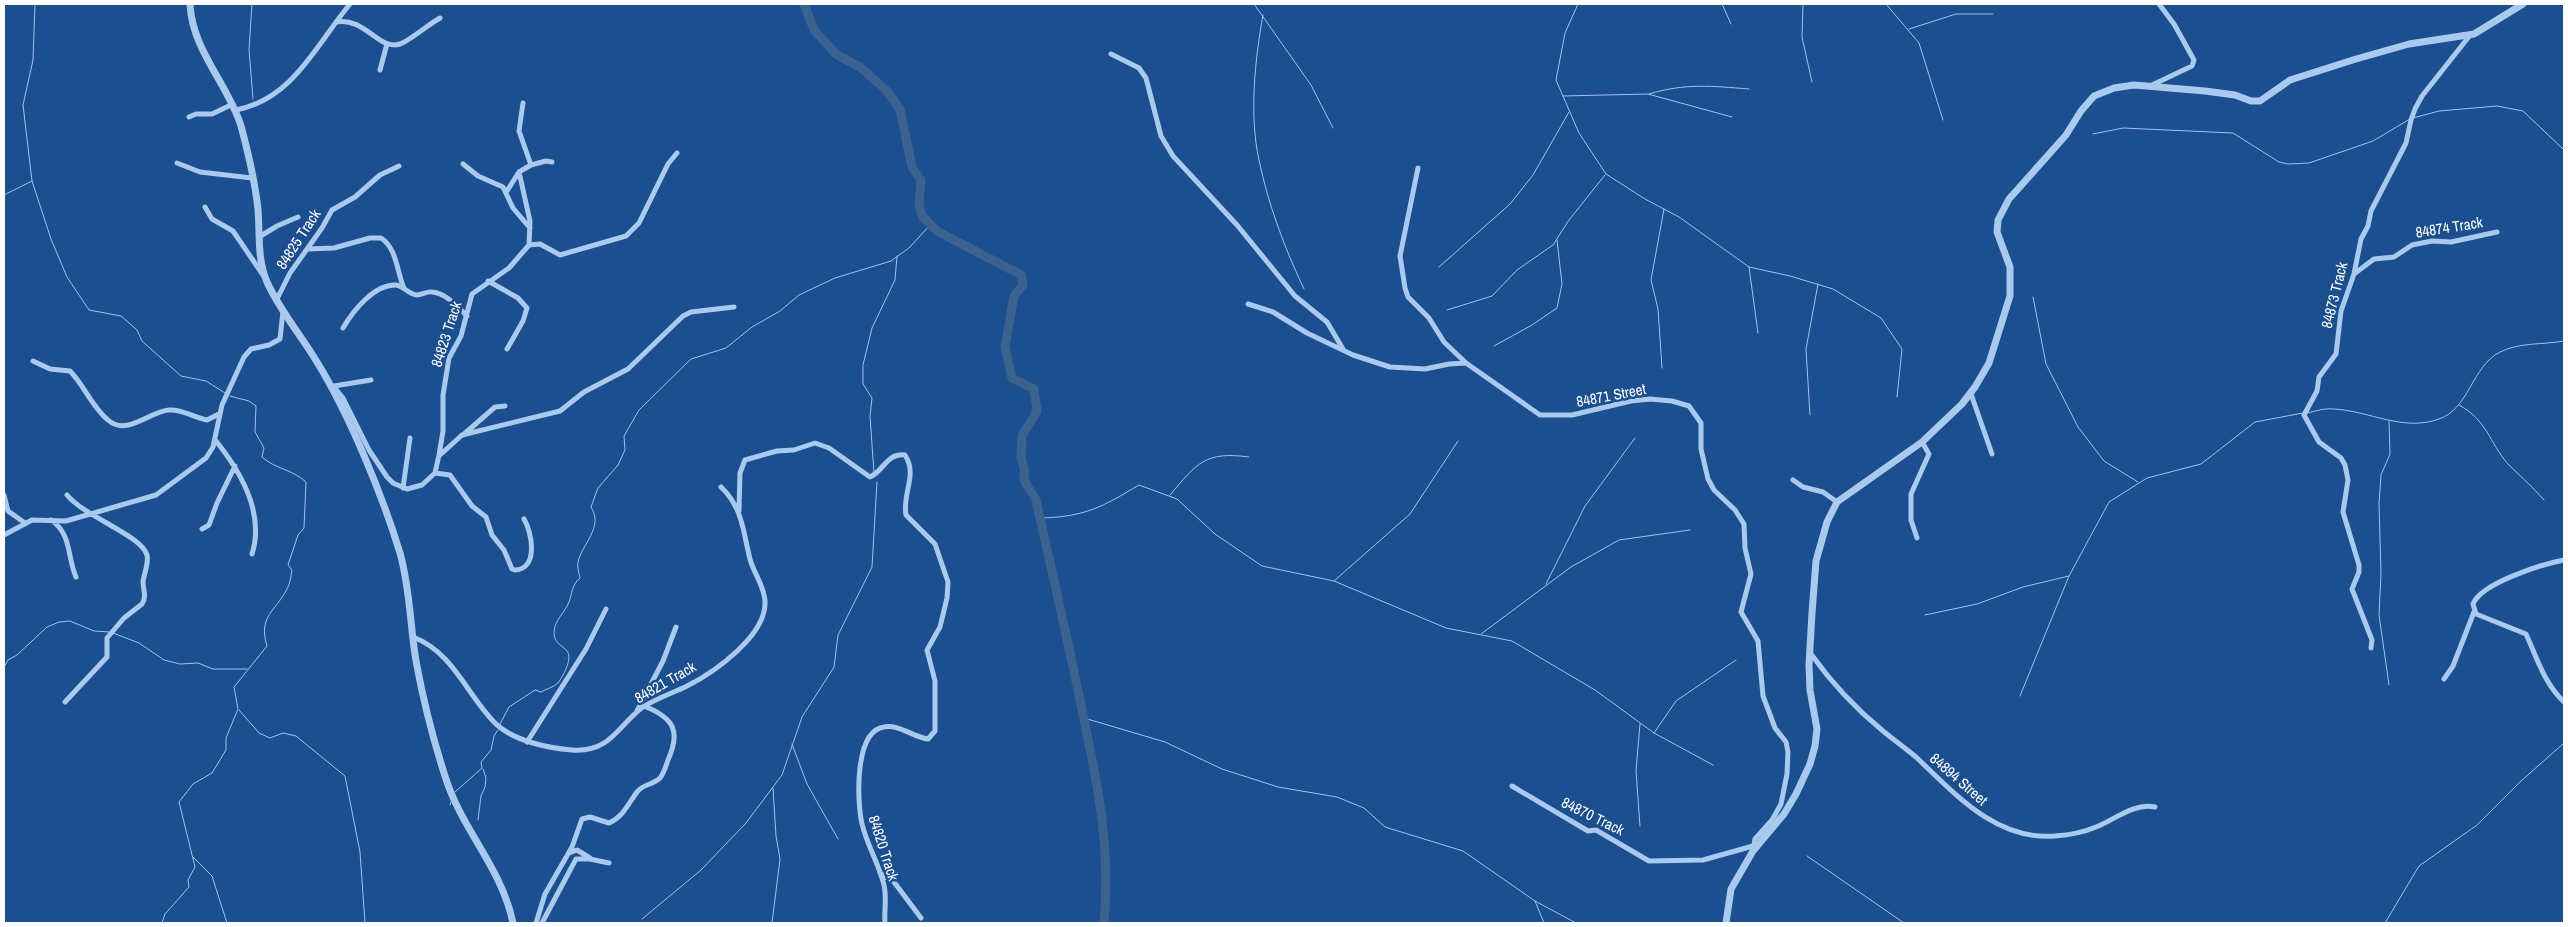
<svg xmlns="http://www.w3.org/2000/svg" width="2568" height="927" font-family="'Archivo Narrow',sans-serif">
<rect width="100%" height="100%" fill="#1b4f8f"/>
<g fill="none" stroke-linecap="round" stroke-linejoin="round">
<path stroke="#9cc4f0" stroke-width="1" d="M35,4L33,60L23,105L32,181L51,239L67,277L89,310L121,316L137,330L142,341L181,376L206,381L225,393
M252,4L249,50L253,99
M1254,4L1311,85L1333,128
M1578,4L1565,33L1556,80L1579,133L1606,174L1645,199L1679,217L1749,267L1790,276L1833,289L1881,318L1902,349L1897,397
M1722,4L1731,24
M1803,4L1802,37L1812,82
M1886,4L1919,43L1943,120
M2220,4H2229
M1263,15C1255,59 1249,115 1259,160C1268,204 1285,249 1304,289
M1909,29L1956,14H1993
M1649,94C1685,83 1712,86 1749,89
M1563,96L1648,94L1732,117
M2413,118L2439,111L2497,106L2523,111L2564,150
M2093,134L2123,128L2233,133L2279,162L2288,164L2309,163L2373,141L2410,119
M4,195L32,181
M1439,267L1510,204L1533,175L1569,112
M1749,267L1758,333
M2033,297L2046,364L2078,427L2104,461L2138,482
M1447,310L1492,296L1517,270L1553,245L1569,220L1605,175
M1494,346L1532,325L1557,308L1562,284L1557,240
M1662,368L1658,309L1651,280L1664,209
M2459,405C2487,420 2489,442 2508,464C2520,476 2533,487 2544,500
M2307,413C2316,411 2325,408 2334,409C2370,411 2403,432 2439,419C2469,409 2472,366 2500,352C2520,342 2543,345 2564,341
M1810,415L1806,349L1818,284
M2389,421L2390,454L2381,475L2379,504L2381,573L2379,615L2389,685
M874,473L870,416L872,398L863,384V365L872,328L895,280L897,256
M1170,495C1197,463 1205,451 1249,457
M1040,518C1085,517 1102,507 1139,485L1177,499L1215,534L1262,566L1334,581L1446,628L1512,641L1595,690L1654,733L1713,765
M1334,581L1410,514L1458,441
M1546,584L1585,506L1635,438
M1925,615L1977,604L2023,587L2069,576
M113,633L139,643L164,660L180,664L198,663L213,669H247
M1481,634L1571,567L1619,540L1690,530
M4,667L8,660L17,655L47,627L59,622L70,621L94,631L109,632
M2020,696L2069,576L2109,502L2147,478L2201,464L2255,422L2303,413
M239,710L259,733L270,738L283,733L296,736L345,776L360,852L365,923
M1084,718L1165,742L1222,769L1278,787L1337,797L1364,808L1385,827L1463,851L1535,901L1576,923
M500,724L509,707L535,690L541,692C546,689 554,687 558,683C563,676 573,659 567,651C562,645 554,643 554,633C554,620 565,613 569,602C572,594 572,584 580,578C579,573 577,567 578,562C582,544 604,527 591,507L598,488L618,465L625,450L624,436L639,410L691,359L726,348L752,327L780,311L799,295L835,278L891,261L909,248L930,225
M1640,724L1636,771L1640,826
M1654,733L1676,701L1736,660
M792,744L807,784L838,839
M455,792L482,768L481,762L491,750L494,736L498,730
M450,805L451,802
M478,820L481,796L485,787L486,778L483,769
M1807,856L1904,923
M193,857L212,876L227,923
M1535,901L1544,923
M642,919L701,870L746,823L782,775L802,717L834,667L838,635L872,567L877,482
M162,923L165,914L189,887L188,880L195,867L179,802L193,784L212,773L226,750V738L238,709L234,687L267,646C258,616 275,612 287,589C290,584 291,576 292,570L288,565L298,535L304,528L306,482C292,469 275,469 262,457L264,448L255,432L256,406L249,401L230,396
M772,923L780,859L776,836L773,788
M2385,923L2419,866L2477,825L2521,781L2564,743"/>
<path stroke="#3c6290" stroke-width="9" d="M804,4L814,30L837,55L860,67L887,91L900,109L912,167L921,180L919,204L922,216L937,231L1021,275L1023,285L1014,296L1005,347L1012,378L1034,389L1037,411L1022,436L1021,458L1024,468V480L1036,500C1051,568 1067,636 1081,705C1097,782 1111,843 1104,923"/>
<path stroke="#a9c9ee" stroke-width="5" d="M336,22C366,17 378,51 400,44C409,41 429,24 440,18
M1111,54L1139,68L1146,78L1161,136L1173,156L1237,225L1295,296L1327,322L1343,349
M380,70L387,44
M2150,86L2192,66L2194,60L2174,24L2159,4
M236,110C293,99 316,45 350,4
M189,117L196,114H212L233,104
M177,163L200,172L252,178
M463,164L478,176L503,187L513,208L530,228
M531,165L546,161L552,162
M1418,168L1400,256L1405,288L1408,297L1429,318L1444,342L1466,363L1540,415H1572L1631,401L1650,399L1672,401L1689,406L1701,423V449L1708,479L1714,490L1735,510L1744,524L1745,548L1751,574L1741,612L1758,641L1763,696L1775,728L1786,742L1788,752L1787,774L1781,804L1772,820L1755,839L1753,850
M507,191L519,172L531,165L519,131L523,103
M205,207L212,219L233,231L263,275
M259,237L277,226L298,217
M529,245L540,244L560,255L626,236L639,223L668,164L677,153
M308,249L334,248L370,238H381C397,248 397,273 404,288
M2354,274L2374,259L2394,257L2412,245L2432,241L2451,242L2497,232
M488,281L518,298L527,308L523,321L507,349
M276,301L290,273L322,228L332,210L355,197L380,175L399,166
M1248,304L1273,312L1307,333L1353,355L1390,367L1425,369L1449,364L1466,363
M343,328C353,311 374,284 396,285C404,286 409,295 417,295C422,295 427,291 432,292C446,293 458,307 467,316
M33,361L50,369L70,371C84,385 92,407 108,420C127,437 150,411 169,410C183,409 194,418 207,420L219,414
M334,386L371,380
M334,387L343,398L369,450L387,477L393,483L407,489L422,485L435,473L439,455L443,431V395L449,358L461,336L472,294L509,268L529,245L530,221L519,172
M1971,394L1992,454
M463,435L495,407L505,406
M216,441C241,472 265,513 252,554
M440,455L462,435L560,411L584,392L628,369L683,316L691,312L734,307
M435,473L450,475L472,506L486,517L492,535L504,550L512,569L515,570C539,569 532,532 524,519
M1793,480L1803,487L1823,492L1837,502
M403,488L410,438
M4,495L8,511L25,523
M739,511L740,473L745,460L777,451L794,450L815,443L829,448L870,477C884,471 886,453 905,455C918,475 902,493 906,515L935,544L948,582L947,598L940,627L927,650L935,681V731L928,739C913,737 899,724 884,727C854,731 857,802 862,824C867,845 879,864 884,885C887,898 884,910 885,923
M51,520C72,534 67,557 76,577
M202,529L209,525L217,503L235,466
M4,535L32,520L66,521L156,495L206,458L213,447L222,405L244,357L251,349L269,345L280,339L283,311
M1917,538L1911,520V494L1929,454L1922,442
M2564,560C2543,564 2481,583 2473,604L2476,614L2526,634C2537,658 2544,683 2564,702
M413,637C453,652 467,695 495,723C513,741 548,748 572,750C611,753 618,725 643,707C657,698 673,693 687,686C715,672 767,635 765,601C764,585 754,574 750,559C743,532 743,508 721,487
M2371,648L2372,640L2352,589L2359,572V565L2343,512L2348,480L2345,465L2341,458L2319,442L2304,415L2317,391L2319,377L2336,354L2341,311L2354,274L2361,239L2368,226L2371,211L2406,143L2411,120L2415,109L2422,96L2471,34
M1811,654C1831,682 1856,709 1883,731C1894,740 1905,748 1916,757C1955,794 1996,841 2055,836C2070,835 2082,833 2096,827C2114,820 2135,802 2155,807
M2444,679L2453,666L2474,612
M65,702L107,657V638L124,618L142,604C147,596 143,590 143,582C144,573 149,564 147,555C141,535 85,517 67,495
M637,711L663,661L676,627
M527,742L586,649L606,609
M1512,786L1588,831L1596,830L1649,861L1703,860L1753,846
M569,853L577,850L590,858
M880,873L894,882L921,918
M536,923L545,894L572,847L582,819L590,817L609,823C623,817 628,804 637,792C643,784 653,785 660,778C664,773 666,766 668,760C681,731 674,718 644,706
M542,923L576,859H590L609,863"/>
<path stroke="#a9c9ee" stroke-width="7" d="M190,4C192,50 228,84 241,126C248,152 255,182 258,209C260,233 257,259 267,282C280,311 301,335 317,362C349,414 382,494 400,553C410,588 410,625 416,661C423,699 433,739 445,776C461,829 502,868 513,923
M1726,923L1731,889L1753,851L1784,814L1796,794L1810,764L1815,746L1817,729L1810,690L1809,665L1812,613L1816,561L1827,522L1837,502L1922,442L1962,404L1975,387L1989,363L2010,296V267L1997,232L1998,220L2009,199L2066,135L2081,111L2094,96L2114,88L2134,85L2205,91L2235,95L2251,101H2260L2290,80L2356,59L2409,44L2474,34L2523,4"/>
</g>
<g text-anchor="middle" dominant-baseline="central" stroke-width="5" stroke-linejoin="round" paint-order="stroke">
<g font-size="15" fill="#fff" stroke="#1b4f8f">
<text transform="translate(2449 227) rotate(-9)">84874 Track</text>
<text transform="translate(298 239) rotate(-57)">84825 Track</text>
<text transform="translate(2334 295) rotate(-76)">84873 Track</text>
<text transform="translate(446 334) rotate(-72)">84823 Track</text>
<text transform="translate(1611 395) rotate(-11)">84871 Street</text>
<text transform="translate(665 682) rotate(-30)">84821 Track</text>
<text transform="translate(1959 779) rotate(41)">84894 Street</text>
<text transform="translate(1593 816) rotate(26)">84870 Track</text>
<text transform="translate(884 848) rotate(72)">84820 Track</text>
</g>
</g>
<rect width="2568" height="927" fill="none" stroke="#ffffff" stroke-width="10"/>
</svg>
